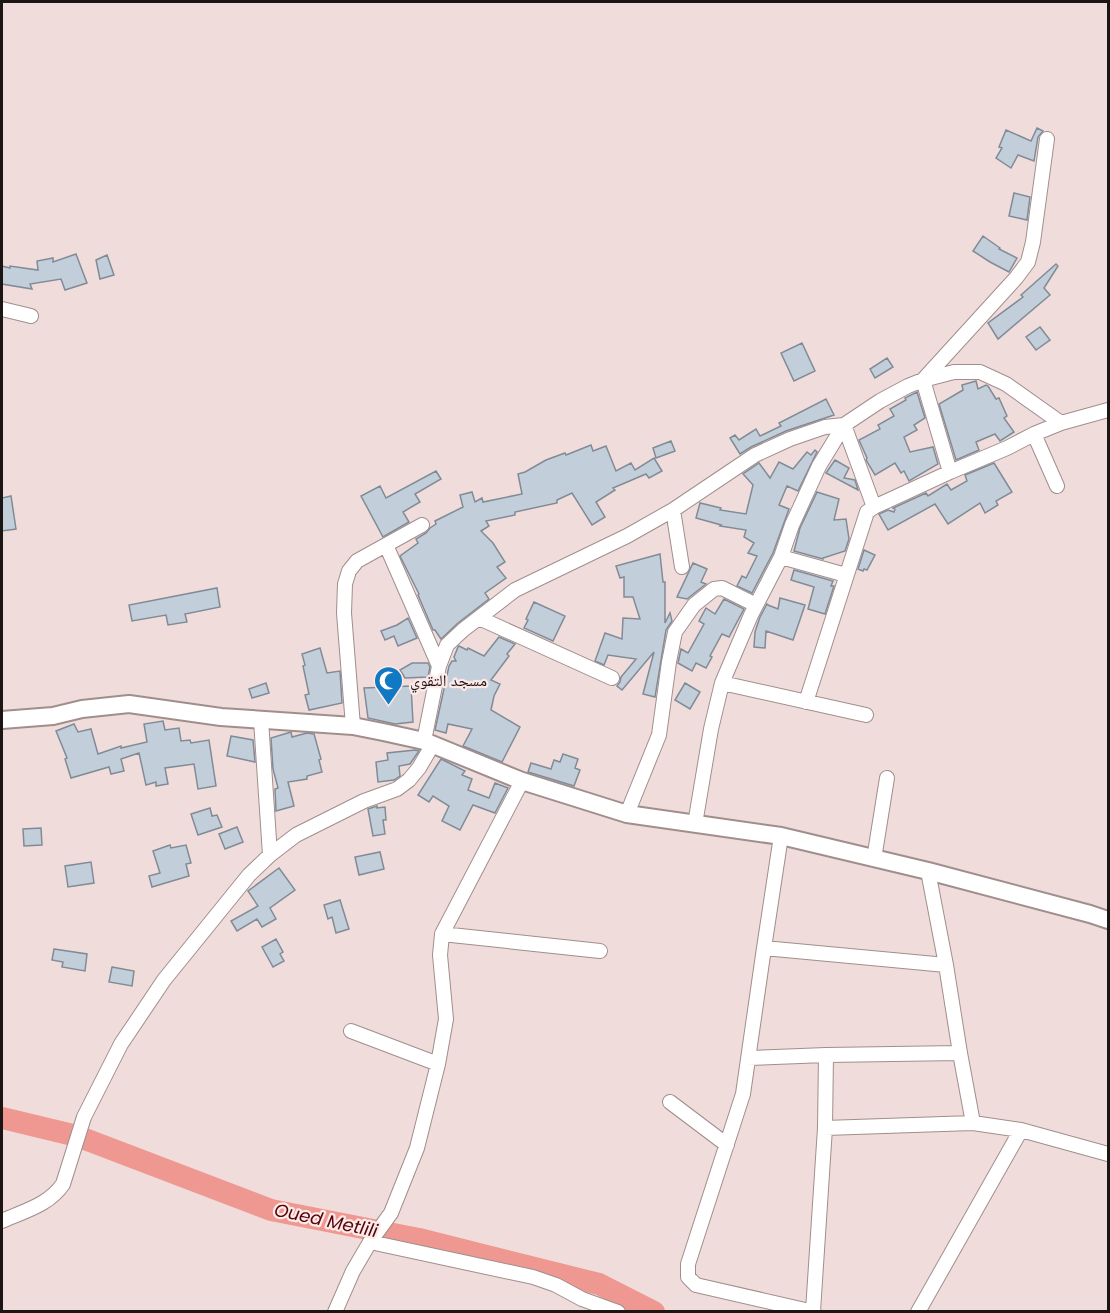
<svg xmlns="http://www.w3.org/2000/svg" width="1110" height="1313" font-family="Poppins,'Noto Naskh Arabic',sans-serif">
<rect width="100%" height="100%" fill="#f0dddb"/>
<g fill="none" stroke-linecap="round" stroke-linejoin="round">
<path stroke="#ef9892" stroke-width="22" d="M2,1118L77,1136L271,1210L419,1239L599,1284L654,1312"/>
</g>
<path fill="#c2ceda" stroke="#808b96" stroke-width="1.5" d="M1037,128L1043,131L1038,137L1034,161L1018,155L1011,168L996,158L1002,148L999,147L1006,130L1031,141Z
M1014,193L1030,197L1027,220L1009,216Z
M983,236L1000,248L999,249L1017,258L1009,272L990,262L973,251Z
M76,254L87,283L65,290L61,279L30,284L32,289L2,284V266L10,268V266L38,270L37,261L53,258V262Z
M107,255L114,275L100,279L96,260Z
M1056,264L1058,266L1044,288L1050,295L998,339L988,323L1023,297L1021,295Z
M1040,327L1050,340L1036,350L1026,337Z
M802,343L815,371L794,381L781,353Z
M887,358L893,367L875,378L870,369Z
M976,381L978,389L986,385L988,386L996,399L999,398L1007,416L1004,418L1014,432L1000,441L995,434L976,442L979,450L956,460L939,404L963,390L962,385Z
M917,392L925,418L914,425L917,430L904,437L910,452L933,447L938,464L909,481L904,471L901,473L895,463L875,475L866,460L867,458L859,440L880,429L878,425L894,416L890,409L906,400L905,398Z
M826,399L834,415L786,431L751,447L740,454L730,438L735,435L739,440L756,429L760,436L781,426L779,423Z
M671,441L675,451L656,458L653,448Z
M591,445L593,451L606,446L616,471L631,463L635,470L654,458L662,471L649,478L646,474L613,488L615,490L596,502L605,517L592,525L572,493L557,500V503L515,512V515L486,521L489,526L481,531L493,543L505,562L497,567L506,578L485,593L489,599L458,623L441,639L435,630H433L418,595L419,594L400,556L418,543L416,539L426,533L430,528L436,524L435,521L463,507L460,495L472,492L475,502L482,498L483,502L522,494L518,474L525,472L546,460L565,453L566,455Z
M815,450L817,452L798,491L787,486L779,505L789,509L773,553L752,593L737,586L742,576L746,578L757,556L748,553L754,543L744,537L746,530L720,526L721,525L696,518L700,503L721,508L720,510L746,514L753,485L743,474L759,463L770,478L779,462L793,469L807,452L811,455Z
M835,460L849,468L844,478L855,480L858,490L826,473Z
M994,463L1012,492L996,501L998,505L985,513L980,503L948,524L935,504L888,530L879,514L888,510L894,512L895,509L893,508L926,493L928,496L947,484L951,490L967,481L965,475Z
M436,471L441,479L415,494L420,502L403,512L409,522L383,537L361,496L380,486L386,498Z
M817,492L839,499L834,520L846,519L849,539L845,551L823,558V559L794,551L800,528Z
M11,496L16,529L2,531V498Z
M864,550L875,555L867,570L864,569L863,571L858,569Z
M660,554L663,582H665V623L670,613L672,621L666,630L655,697L643,694L654,652L622,690L617,686L620,682L621,677L636,659L608,655L604,665L595,661L605,633L622,639L623,618L640,619L633,597H624V577L620,578L616,566Z
M693,563L707,569L701,582L706,584L687,599L677,597Z
M794,570L833,581L831,586H834L825,614L808,609L814,587L791,580Z
M217,588L220,607L185,614L187,622L168,625L166,615L132,621L129,605Z
M780,598L805,605L793,640L766,631L765,648L754,647L755,632L760,617L767,604L768,605L778,609Z
M724,599L744,609L729,637L722,634L710,656L712,657L706,668L696,663L692,671L678,663L681,649L688,653L704,624L699,621L706,608L715,614Z
M534,602L565,616L553,641L524,628L528,620L526,619Z
M408,618L417,638L398,646L394,636L385,640L381,631L397,625Z
M499,637L515,644L507,654L509,656L491,680L500,684L494,696L491,710L520,727L502,762L463,746L472,729L448,724L446,733L435,730L449,666L452,661H456L454,657L458,647L459,646L467,650L468,648L484,656Z
M320,648L327,673L340,671L342,703L309,710L305,695L309,694L303,666L305,665L302,654Z
M412,663H428L430,667L428,677L405,678L400,670Z
M266,683L269,693L252,698L249,689Z
M685,683L700,692L690,709L675,700Z
M411,686L413,722L395,724L368,718L364,688Z
M163,721L165,730L179,728L181,741L190,740L191,743L209,740L216,786L198,789L194,764L165,768L168,784L156,786V782L146,785L139,753L121,759L124,771L111,774L109,767L71,778L65,759L67,758L56,731L74,724L78,732L91,729L98,754L121,746V748L147,742L144,724Z
M291,732L292,737L307,733L314,734L321,759L319,760L322,772L307,776V779L288,782L294,806L276,811L275,789L278,788L273,769L271,738Z
M231,736L253,740L255,762L227,756Z
M415,750L419,751L410,764L399,766L400,776L394,780L378,782L376,762L388,760L387,753Z
M563,754L578,759L575,768L580,770L574,786L528,772L531,763L551,769L554,760L560,762Z
M441,759L465,771L462,775L472,779L468,790L489,798L495,783L508,788L495,813L473,805L460,830L442,821L449,806L433,796L429,802L418,795Z
M377,806V808L385,807L386,820H383L385,834L373,836L368,809Z
M210,808L212,816L217,815L222,827L198,835L191,814Z
M237,827L243,842L225,849L219,834Z
M41,828L42,845L24,846L23,829Z
M170,845L171,848L186,845L191,863L186,864L189,876L152,887L149,876L160,873L153,851Z
M380,852L384,869L359,875L355,857Z
M91,862L94,883L68,887L65,866Z
M279,868L295,890L270,908L276,919L262,927L257,919L237,931L231,921L258,906L248,891Z
M340,900L349,929L336,933L332,917L328,919L324,905Z
M276,939L283,952L280,954L284,961L273,967L262,947Z
M54,949L87,954L85,971L62,967L63,962L52,960Z
M112,967L134,971L132,986L109,982Z"/>
<g fill="none" stroke-linecap="round" stroke-linejoin="round">
<defs>
<path id="minor" d="M2,309L31,316
M1034,434L1057,486
M950,472L923,380L1016,278L1028,262L1033,242L1047,139
M673,510L682,567
M386,545L439,666
M781,557L846,575
M479,618L612,678
M722,683L866,715
M806,702L867,512L874,507L950,472L1007,448L1034,434L1061,423L1108,410
M261,720L270,855
M353,726L344,613L345,584L349,571L357,561L422,525
M424,741L439,666L447,645L463,630L515,590L627,536L673,510L755,455L790,439L825,427L844,425L874,507
M627,814L659,735L669,662L675,632L694,605L714,589L722,588L756,605
M695,824L711,729L722,683L751,615L781,557L792,525L819,466L844,425L880,401L908,386L923,380L954,372H980L1006,384L1061,423
M874,859L887,778
M928,871L946,965L960,1053L973,1123L1021,1130L1108,1154
M442,934L600,951
M764,948L781,836
M351,1031L438,1064
M748,1058L826,1055
M670,1102L727,1145
M825,1128L973,1123
M2,1221C24,1211 49,1205 63,1184L84,1117L121,1044L164,980L249,875L270,855L296,835L364,801L397,789L409,780L419,768L433,744
M370,1242L533,1277L556,1285L582,1299L618,1312
M813,1311L825,1128L826,1055L960,1053
M335,1312L353,1271L370,1242L391,1213L417,1148L438,1064L446,1019L440,955L442,934L522,781
M814,1312L696,1285L688,1277V1264L743,1094L764,948L946,965
M918,1312L1021,1130"/>
<path id="major" d="M2,720L53,716L82,709L129,704L221,717L353,726L383,732L424,741L522,781L627,814L781,836L928,871L1090,914L1108,920"/>
</defs>
<use href="#minor" stroke="#a08e8d" stroke-width="16"/>
<use href="#major" stroke="#a08e8d" stroke-width="20"/>
<use href="#minor" stroke="#fff" stroke-width="14"/>
<use href="#major" stroke="#fff" stroke-width="16"/>
</g>
<defs>
<symbol id="mosque-pin" viewBox="-11 -11 22 30"><path d="M0 17L-7.5 6A9.5 9.5 0 1 1 7.5 6Z" fill="#1178c3" stroke="#fdeae8"/><path d="M3.5-4.9A6 6 0 1 0 3.5 4.9A5 5 0 1 1 3.5-4.9Z" fill="#fff"/></symbol>
</defs>
<g fill-rule="evenodd">
<use href="#mosque-pin" x="372" y="664" width="33" height="45"/>
</g>
<g text-anchor="middle" dominant-baseline="central" stroke-width="4.5" stroke-linejoin="round" paint-order="stroke">
<g font-size="16" fill="#1b1514" stroke="#fdeae8" text-anchor="start">
<text x="410" y="680">مسجد التقوي</text>
</g>
<g font-size="18" font-style="italic" fill="#53050c" stroke="#fdeae8">
<text transform="translate(326 1220) rotate(12)">Oued Metlili</text>
</g>
</g>
<rect width="1110" height="1313" fill="none" stroke="#1b1514" stroke-width="6"/>
</svg>
